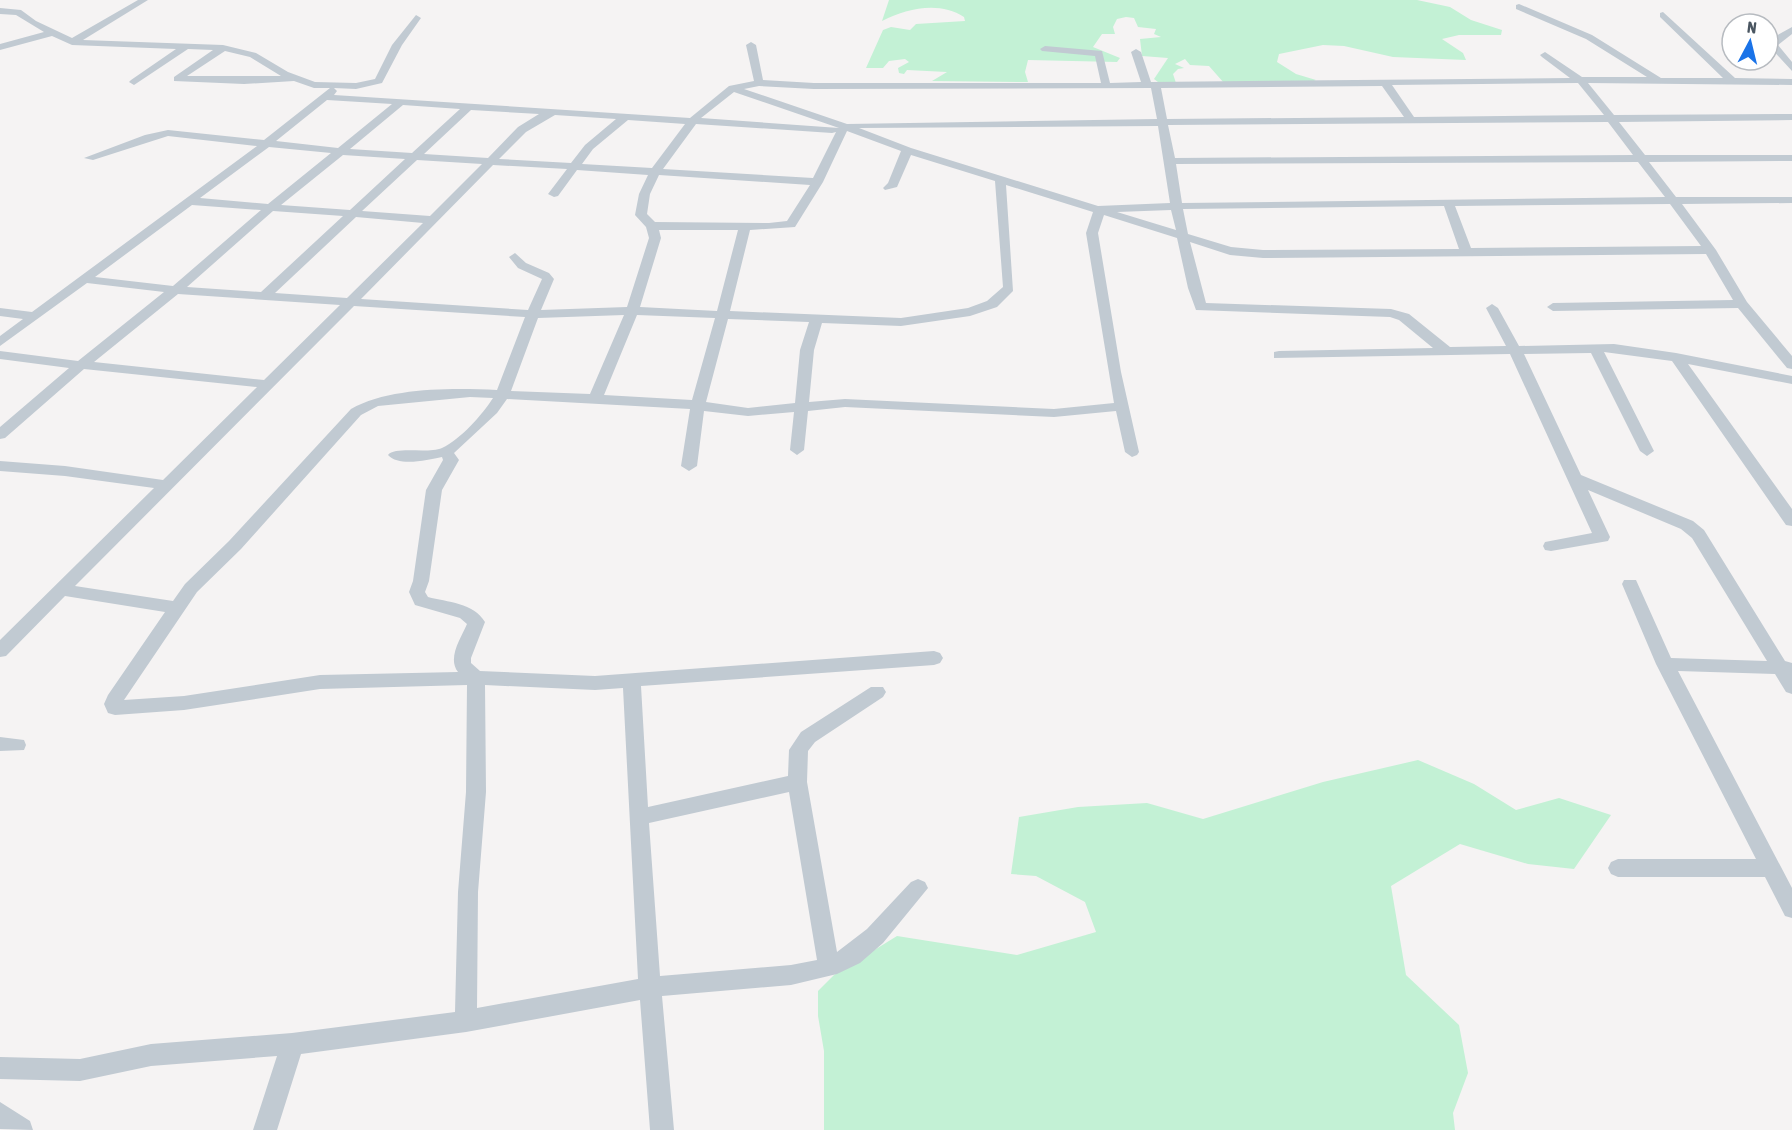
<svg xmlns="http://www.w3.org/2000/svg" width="1792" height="1130" font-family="'Asap Condensed',sans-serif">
<rect width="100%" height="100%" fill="#f5f3f3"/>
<path fill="#c3f1d5" d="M889,0H1417L1450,7L1471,20L1502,30L1501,35H1459L1442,39L1463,53L1466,60L1393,57L1344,46L1323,45L1279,54L1277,62L1296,74L1316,80L1311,82L1224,83L1209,66L1190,65L1185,59L1175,64L1184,68L1178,69L1173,74L1176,83L1158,82L1154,79L1168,58L1142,56L1140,39L1161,37L1154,34L1156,29L1138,27L1134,18L1126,17L1117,19L1113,27L1115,34H1102L1093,47L1120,58L1117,62L1028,60L1025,72L1028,82L932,81L947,72L907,70L904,74L899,73L898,68L909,62L905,59L889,61L883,68H866L883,30L891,27L910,30L916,24L965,21L964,17C940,1 907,8 882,21Z
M1418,760L1474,784L1516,810L1559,798L1611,815L1574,869L1528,864L1460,844L1391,886L1406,975L1459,1025L1468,1073L1453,1113L1455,1130H824V1051L818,1016V991L834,975L897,936L1017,955L1096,932L1085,902L1036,876L1011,874L1019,817L1078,807L1147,803L1203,819L1323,782Z"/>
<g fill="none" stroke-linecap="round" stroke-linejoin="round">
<path fill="#c1cad2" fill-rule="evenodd" d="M138,0H148L83,40L223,45L256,53L288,72L315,82L356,83L375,79L392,45L416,15L421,18L402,45L382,83L356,89L334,88L337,91L334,95L690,118L729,86L754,81L746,45L751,42L756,45L763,80L814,83H1101L1095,56L1042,51L1040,49L1045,46L1102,51L1110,83L1141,82L1131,52L1136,49L1141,52L1151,82L1570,78L1542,57L1540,55L1545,52L1582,77H1647L1586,39L1516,9V5L1519,4L1592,35L1661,78H1723L1660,17V13L1663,12L1735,78L1792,79V85L1588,83L1614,115L1792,114V120L1619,122L1645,155H1792V161L1649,162L1676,197H1792V203L1682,204L1716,250L1747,302L1792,356V369L1787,368L1738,308L1553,311L1547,307L1553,303L1733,300L1706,254L1263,258L1230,255L1190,242L1206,303L1391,309L1409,314L1450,347L1506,346L1486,308L1492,304L1498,308L1519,346L1614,344L1676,353L1792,376V384L1688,364L1792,509V526L1786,525L1672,361L1604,352L1654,451L1647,456L1640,451L1591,353L1524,354L1581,475L1693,521L1704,530L1785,661L1792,663V694L1786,692L1775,674L1678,671L1792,888V918L1785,916L1765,877H1618L1611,874L1608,868L1611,862L1618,859H1756L1656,664L1622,584L1624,580H1636L1671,658L1767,661L1692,538L1681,529L1588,490L1610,537L1608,541L1551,551L1545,550L1543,546L1545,542L1592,533L1510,354L1274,358V352L1279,351L1433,348L1399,320L1390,317L1196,310L1188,288L1177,238L1104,215L1098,233L1121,372L1139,452L1137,455L1132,457L1125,452L1116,411L1054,417L845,407L808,411L804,450L797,455L790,450L794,412L748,416L704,411L697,466L689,471L681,466L690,409L507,399L497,413L454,453L459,460L442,490L429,581L425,592L428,597C447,602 474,603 485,622L471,658V663L480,671L595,676L934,651L940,653L943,658L940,663L934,665L641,686L648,807L788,776L789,750L801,732L871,687H883L886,692L883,697L815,742L808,751L807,782L837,952L867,929L911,882L918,879L925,882L928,888L883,943L860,963L837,974L791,985L662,996L674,1130H650L640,1000L466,1032L301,1054L277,1130H253L277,1056L151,1066L80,1081L0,1079V1057L80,1059L151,1044L292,1033L455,1012L458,892L466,792L467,685L320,689L184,710L115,715L108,713L104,704L108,695L165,612L65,596L6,656L0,657V640L154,488L65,476L0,471V461L65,466L163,480L257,387L84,369L5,438L0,439V427L69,368L0,359V351L78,361L164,292L87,283L0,346V336L23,319L0,316V308L32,312L257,146L168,136L93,160L84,158L145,135L168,130L264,140L330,88H314L294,81L244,84L174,81V77L213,50L188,49L134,85L129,82L131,80L176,49L72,45L52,36L0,50V44L44,32L16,15L0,14V8L21,10L36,21L72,38ZM225,51L250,57L281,76H187ZM1578,83L1604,115L1414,117L1392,85ZM759,86L814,89L1151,88L1157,119L847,124L744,89ZM1382,86L1404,117L1167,119L1161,88ZM734,92L839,128L701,118ZM327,100L392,104L338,148L276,141ZM403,105L460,109L412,153L350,149ZM471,110L539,114L518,127L488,158L424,154ZM555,115L616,119L585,145L571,163L499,159L526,132ZM628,120L685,124L652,168L582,164L593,149ZM1608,122L1633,155L1175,158L1168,125ZM696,124L832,133L836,132L813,178L663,169ZM1158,126L1170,203L1098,206L911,148L859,128ZM847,131L901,151L888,183L883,188L885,190L897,187L911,155L995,181L1003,287L987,301L968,308L901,318L730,311L750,230L795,227L823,182ZM269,147L331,153L268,204L200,198ZM343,155L405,159L350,210L281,205ZM417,160L482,164L430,216L362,211ZM1638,162L1665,197L1182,203L1176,164ZM493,165L567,169L548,194L554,197L558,196L577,170L648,175L639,194L635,215L646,227L649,238L627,307L541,310L554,279L549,273L526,263L515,253L509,257L518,268L542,279L528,310L361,299ZM659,175L810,185L787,221L769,223L655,222L647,214L650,194ZM1006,185L1093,212L1086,233L1114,403L1054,409L845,399L809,402L814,350L822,323L901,326L970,316L997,307L1013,291ZM1670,204L1701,246L1471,248L1455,206ZM192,205L261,210L173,286L95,277ZM1444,206L1459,249L1263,250L1231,247L1188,234L1183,209ZM1171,210L1176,230L1117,212ZM273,211L343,216L261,292L187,287ZM356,217L423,223L347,298L275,293ZM659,230H738L717,311L640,307L661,238ZM178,294L340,305L264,380L94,362ZM354,306L525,317L497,390C453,388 390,387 351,409L229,541L185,584L173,601L75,586ZM624,315L590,394L511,391L538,318ZM637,315L715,318L692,400L604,395ZM728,319L809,322L800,350L795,403L748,408L706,402ZM470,397L493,398C482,415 461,439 442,448C428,454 395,446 388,455C399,467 427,460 442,457L443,460L426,490L413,581L409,592L415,605L460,618L467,624C461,638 447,658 458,672L320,675L184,696L124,700L197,592L241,549L361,415L378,406ZM485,685L595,690L623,688L638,979L477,1008L478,892L486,792ZM789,792L817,960L791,965L660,976L649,823Z
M1792,27V34L1778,45L1792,62V71L1768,45L1774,37Z
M0,737L24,740L26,745L24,750L0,751Z
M0,1102L30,1121L33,1130L0,1129Z"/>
</g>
<g transform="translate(1750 42) rotate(7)"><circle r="28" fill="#ffffff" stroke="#b7bbc0" stroke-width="1.5"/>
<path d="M0-4.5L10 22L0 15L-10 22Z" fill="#1a73e8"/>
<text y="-9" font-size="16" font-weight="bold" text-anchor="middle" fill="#4a5661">N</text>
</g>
</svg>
